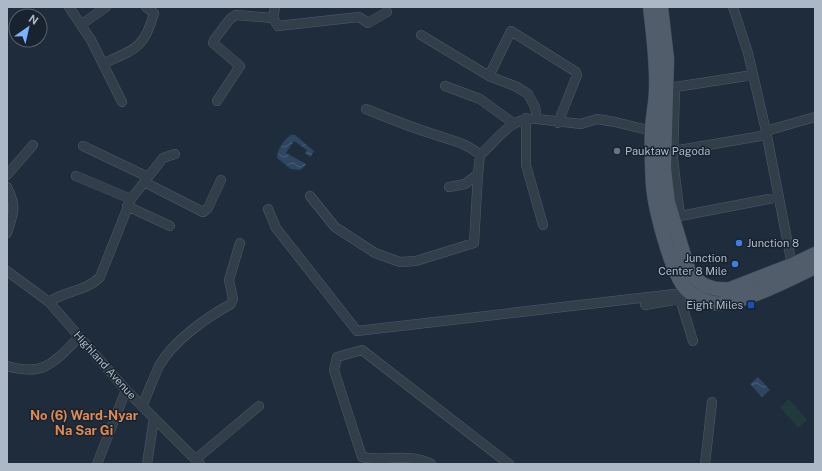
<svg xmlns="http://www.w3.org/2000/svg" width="822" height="471" font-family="'Public Sans',sans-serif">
<defs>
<pattern id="water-waves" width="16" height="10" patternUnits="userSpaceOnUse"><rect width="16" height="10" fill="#2f4662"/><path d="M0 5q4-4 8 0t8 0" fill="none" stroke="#4a5f77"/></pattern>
</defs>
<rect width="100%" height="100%" fill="#1f2c3b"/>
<path fill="#213a3c" d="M789,399L807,420L798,428L780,407Z"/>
<path fill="url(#water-waves)" d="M291,135H295L314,151L305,166L300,170L291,169L277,158C277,150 284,139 291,135Z
M758,377L770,390L762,397L750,384Z"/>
<path fill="#1f2c3b" d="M294,141L307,150L305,153L313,159L308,165L286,153Z"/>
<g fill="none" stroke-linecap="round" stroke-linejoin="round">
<defs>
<path id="minor" d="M69,7L91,40L122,102
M275,7L273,18L278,26L359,17L368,23L387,12
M733,7L748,53L766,131L792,265
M82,24L106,7
M421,35L489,76L517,87L528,94L535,107L537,119L581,124L597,119L615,122L656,132
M104,63C134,50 145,48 154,13L146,7
M753,75L675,87L673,159L680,216L779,197
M489,76L511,31L576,72L577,75L558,123
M445,86L480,99L513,123
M217,101L240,66L213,43L214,40L230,19L236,15L273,18
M366,109C388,118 410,127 433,134C450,140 467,143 480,155C498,139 511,116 537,119
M526,118V165L543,225
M766,131L815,117
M83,146L148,177
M673,151L767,135
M7,175L33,145
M76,176L131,199
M144,182L203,212L208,208L221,180
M7,187C17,208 14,211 7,233
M449,187L465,184L478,174L480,155
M310,196L335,227L375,253L400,262L416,261L474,243L478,174
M127,206L170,226
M268,209L276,228L357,331L683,293
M7,271L49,302L126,390L200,464
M680,299L693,341
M49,302C64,291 87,291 100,277L131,199L163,158L175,154
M645,305L680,299L681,296
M7,366C45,377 54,362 79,337
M142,406C148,393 153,379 159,366C173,341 207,317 231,304L233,299L229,280L240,243
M196,459L259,406
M97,464L126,390
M147,464L154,418
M431,464C409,452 385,462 362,457L334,370L337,357L362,350L509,464
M705,464L712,402"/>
<path id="primary" d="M650,7C653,34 657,62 656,89C656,103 652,117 652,131C651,149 652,168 653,186C655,208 672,278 688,291C694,296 705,302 713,303C737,307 792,278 815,267
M661,7L667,59L664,168L668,202L689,272C700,285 712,291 730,289L792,265L815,254"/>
</defs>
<use href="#minor" stroke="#505b69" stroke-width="10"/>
<use href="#primary" stroke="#3c4754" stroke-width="15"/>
<use href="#minor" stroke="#333e4b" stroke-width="9"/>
<use href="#primary" stroke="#515d6b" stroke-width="14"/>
</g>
<circle fill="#6b7280" stroke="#18232f" stroke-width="1.5" cx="617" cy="151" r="4"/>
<g fill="#3f7fe0" stroke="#18232f" stroke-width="1.5">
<circle cx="739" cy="243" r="4"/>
<circle cx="735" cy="264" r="4"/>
</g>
<rect fill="#1a4fb4" stroke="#18232f" stroke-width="1.5" x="747" y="301" width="8" height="8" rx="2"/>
<g text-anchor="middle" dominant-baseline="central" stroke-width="3" stroke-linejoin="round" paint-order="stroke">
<g font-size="11" fill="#adb8c7" stroke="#18232f" text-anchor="start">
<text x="625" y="151">Pauktaw Pagoda</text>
<text x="747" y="243">Junction 8</text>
<text x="727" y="258" text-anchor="end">Junction<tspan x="727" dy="13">Center 8 Mile</tspan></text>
<text x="743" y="305" text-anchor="end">Eight Miles</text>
</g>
<g font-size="11" fill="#adb8c7" stroke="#18232f">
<text transform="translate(105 365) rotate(48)">Highland Avenue</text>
</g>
<g font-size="13" font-weight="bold" fill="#dd8a53" stroke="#18232f">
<text x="84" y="415">No (6) Ward-Nyar<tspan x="84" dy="15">Na Sar Gi</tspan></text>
</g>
</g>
<rect width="822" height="471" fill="none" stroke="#adb8c7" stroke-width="16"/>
<g transform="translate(28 28) rotate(34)"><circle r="19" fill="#18232f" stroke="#545f6c"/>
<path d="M0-3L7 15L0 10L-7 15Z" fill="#7bb2ff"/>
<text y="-6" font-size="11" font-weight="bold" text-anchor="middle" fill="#adb8c7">N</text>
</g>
</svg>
